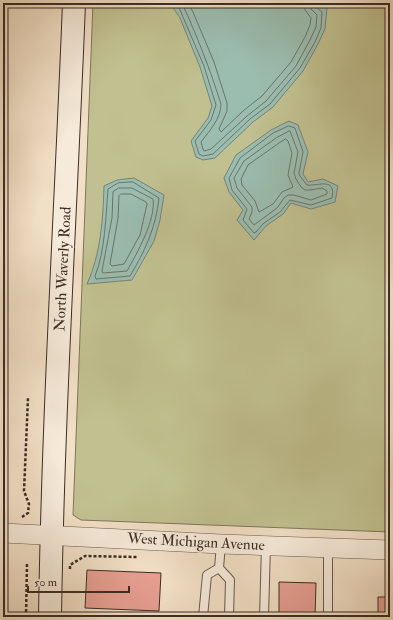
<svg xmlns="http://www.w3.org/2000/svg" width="393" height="620" font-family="'IM FELL Double Pica',serif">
<rect width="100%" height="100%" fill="#f1dfc6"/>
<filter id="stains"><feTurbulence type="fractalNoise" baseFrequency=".005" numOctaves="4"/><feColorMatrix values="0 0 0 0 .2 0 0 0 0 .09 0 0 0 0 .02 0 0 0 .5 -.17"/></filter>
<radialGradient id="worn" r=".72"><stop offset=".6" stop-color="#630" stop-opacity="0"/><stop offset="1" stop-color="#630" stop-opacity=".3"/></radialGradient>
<path fill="#c1c090" stroke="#7e765a" d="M93,3H390V532L81,520L73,515Z"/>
<path fill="#9bbdb0" stroke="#758378" d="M173,3H315L327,8L325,29L318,44L303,71L273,107L253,122L215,158L203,160L196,157L191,141L208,118L212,106L200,67L180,18L172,6Z
M289,121L298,125L308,152L303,174L308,182L323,179L338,186L335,202L311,209L291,203L283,214L266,226L254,240L237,220L243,210L229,192L224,178L236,155L271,130Z
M134,178L164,195L160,220L154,241L132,280L87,284C101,253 103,219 104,186L117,180Z"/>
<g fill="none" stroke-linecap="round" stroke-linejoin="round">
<path stroke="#6b756a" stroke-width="1" d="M177,3L204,66L216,105L211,120L195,141L199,154L203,156L213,154L250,119L270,104L300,68L315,42L321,28L322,12L316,7L315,3
M182,3C197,36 210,69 221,104C221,119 209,131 201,142L203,149L204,151L211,149L247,116L266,101L296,66L310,40L316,27L317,15L311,9L310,3
M188,3L193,12L214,62L227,103V111L219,129L221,132L243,111L262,96L291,62L305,37L310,25L311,18L305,10L304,3
M289,126L295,128L303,152L299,173L300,176L307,185C319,186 336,177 332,198L311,205L290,200L280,212L264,223L256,232L254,233L243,220L247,209L232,190L229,178L240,158L273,133Z
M290,131L298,152L294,173L296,179L301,187L305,190H310L322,188L327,191V194L311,200L294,195H288L284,198L277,208L254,225L249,219L252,212V207L237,188L234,178L244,161L276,138Z
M286,139L288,141L292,153L288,175L293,187L282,192L273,204L259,212L255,201L242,185L241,179L248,165L279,143Z
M133,182L159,198C156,227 145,251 130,276L96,279L95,276C105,252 106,215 108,189L118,183Z
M119,188H132L153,199C156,220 137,253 127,271L103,273L102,271L112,218L113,192Z
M121,194H131L146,202L147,204L140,235L124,264L112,266L110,264L118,218L119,196Z"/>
</g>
<path fill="#e69f92" stroke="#3b2d25" d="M87,570L161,573L159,611L85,608Z
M279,582L316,583L315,617H279Z
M378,597H390V617H378Z"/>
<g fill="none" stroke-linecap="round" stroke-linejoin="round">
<defs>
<path id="service" d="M221,544L219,568L230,580L229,617
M203,617L207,575L219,568
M264,617L266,545
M328,617V548"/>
<path id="tertiary" d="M3,533L221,544L390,550"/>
<path id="secondary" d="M50,617C53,412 66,208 74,3"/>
</defs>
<use href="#service" stroke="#685a4d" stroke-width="10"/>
<use href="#tertiary" stroke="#685a4d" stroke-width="20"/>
<use href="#secondary" stroke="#3b2d25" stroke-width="24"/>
<path stroke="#3b2d25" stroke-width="2.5" stroke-dasharray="3 2" stroke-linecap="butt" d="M22,517L28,513L29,504L24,491L28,398
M70,569V565L85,556L137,557
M26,617L27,563"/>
<use href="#service" stroke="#f6eada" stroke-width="8"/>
<use href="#tertiary" stroke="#f6eada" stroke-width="19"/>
<use href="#secondary" stroke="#f6eada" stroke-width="22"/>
</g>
<g text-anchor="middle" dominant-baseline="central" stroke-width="3" stroke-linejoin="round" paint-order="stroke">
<g font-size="15" fill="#3b2d25" stroke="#f6eada">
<text transform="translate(63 269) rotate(-87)">North Waverly Road</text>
<text transform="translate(196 542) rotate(3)">West Michigan Avenue</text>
</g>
</g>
<rect width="393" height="620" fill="none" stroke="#f1dfc6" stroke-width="16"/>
<rect x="4" y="4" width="385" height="612" fill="none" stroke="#3b2d25" stroke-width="2"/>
<rect x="8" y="8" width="377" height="604" fill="none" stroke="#3b2d25"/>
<path d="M28 586v6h101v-6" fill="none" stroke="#3b2d25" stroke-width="2"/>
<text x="34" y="586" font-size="12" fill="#3b2d25" stroke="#f6eada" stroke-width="3" paint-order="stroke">50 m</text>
<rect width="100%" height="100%" filter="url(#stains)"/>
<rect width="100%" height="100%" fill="url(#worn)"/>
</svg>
